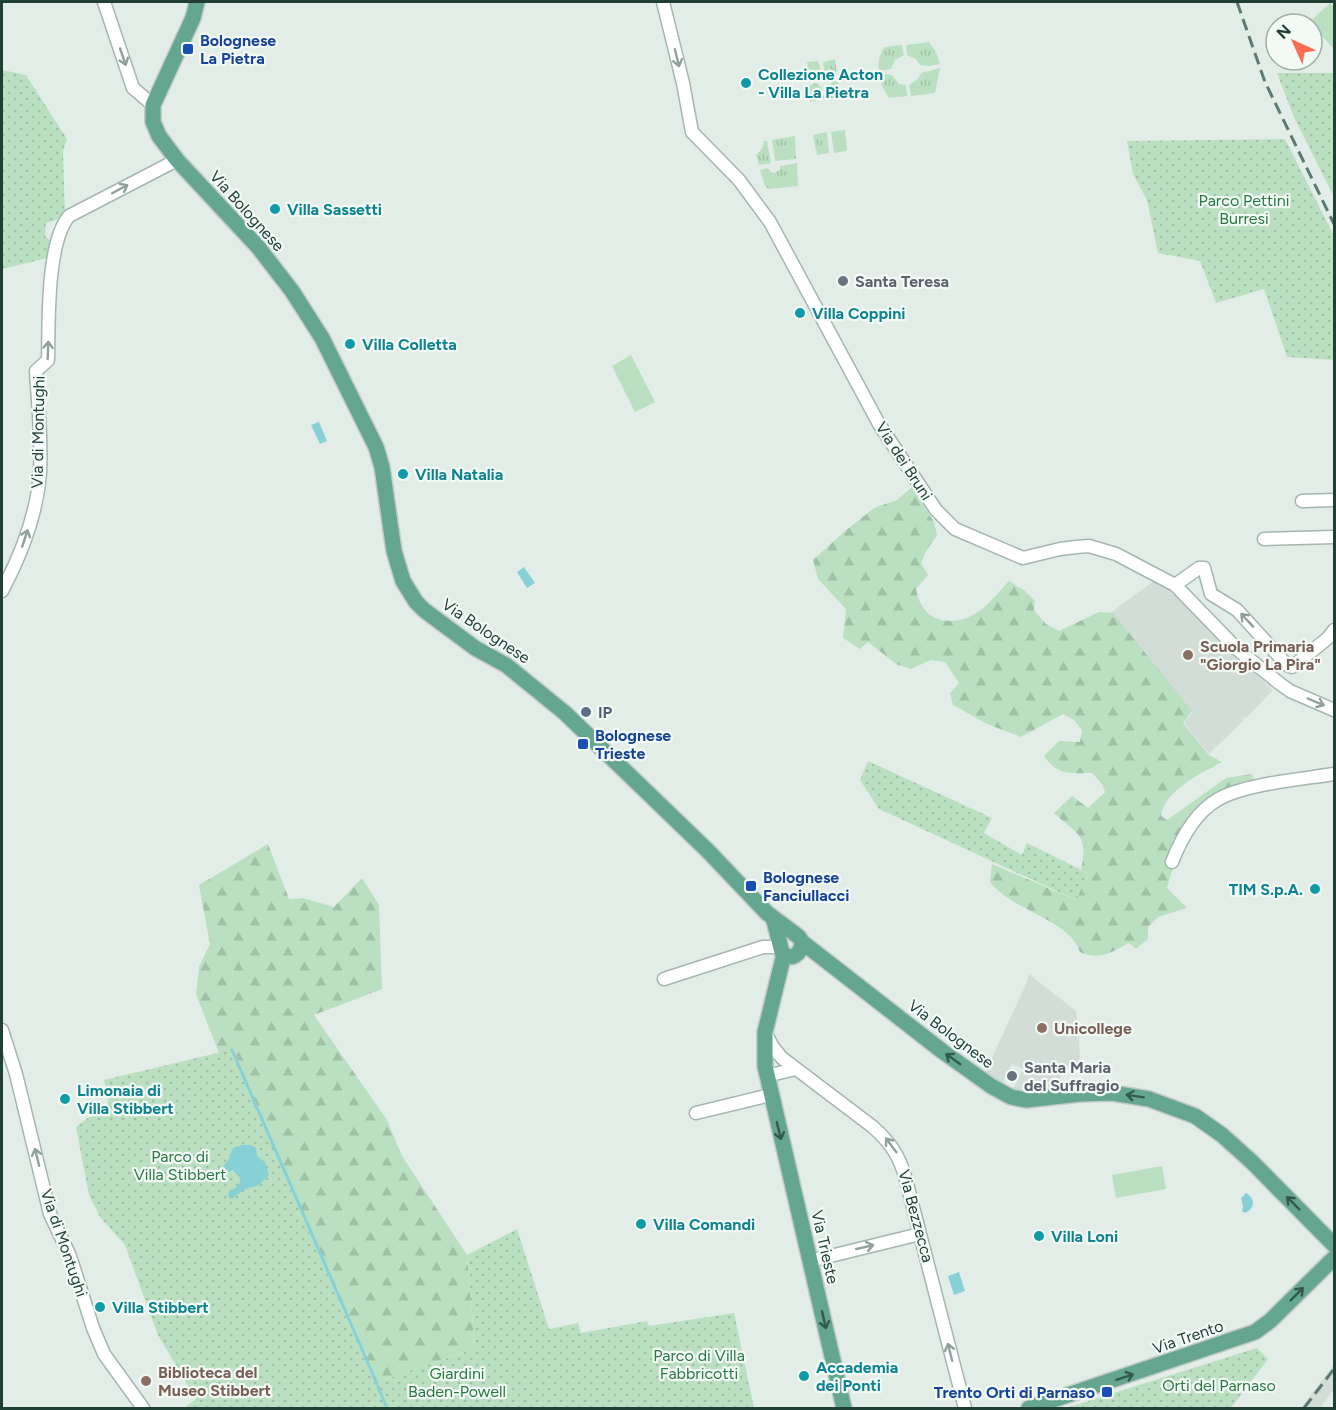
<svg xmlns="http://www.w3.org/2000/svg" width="1336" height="1410" font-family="Figtree,sans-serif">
<defs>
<pattern id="grass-tufts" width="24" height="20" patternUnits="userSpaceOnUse" patternTransform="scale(1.5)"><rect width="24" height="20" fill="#bae0c1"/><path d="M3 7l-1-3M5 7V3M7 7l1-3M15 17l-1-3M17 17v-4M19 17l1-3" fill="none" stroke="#a0c1a6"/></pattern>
<pattern id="forest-firs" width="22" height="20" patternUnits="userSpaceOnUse" patternTransform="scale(1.5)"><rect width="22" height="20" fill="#bae0c1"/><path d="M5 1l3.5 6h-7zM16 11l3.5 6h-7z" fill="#a0c1a6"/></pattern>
<pattern id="park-dots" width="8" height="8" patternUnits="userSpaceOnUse" patternTransform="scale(1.5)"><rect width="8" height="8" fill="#bae0c1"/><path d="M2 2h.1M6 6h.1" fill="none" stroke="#a0c1a6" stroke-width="1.8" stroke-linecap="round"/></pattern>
</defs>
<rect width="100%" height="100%" fill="#e3ede8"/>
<path fill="#d1ddd6" d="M1155,580L1180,598L1221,642L1273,690L1247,717H1244L1242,722L1209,754L1184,723L1192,713L1106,616Z
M1029,974L1076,1011L1079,1034L1080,1063L1065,1066L1056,1088L1019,1092L1013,1089L1023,1069L1012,1064L1002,1084L985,1073L1026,984Z
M1334,1364V1389L1320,1408H1301Z"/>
<path fill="url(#grass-tufts)" d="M929,42L936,52L940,64L928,66L920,65L916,59L907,55L906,45Z
M902,45L904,55L895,60L891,69L879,71C878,62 879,54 885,47Z
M835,59L837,74L831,76L824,71L823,62Z
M818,61L821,71L817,73L815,78H810L807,62Z
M940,68L935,93L911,96L909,85L918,79L921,73Z
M886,74L892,75L899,84L906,85L907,96L889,98L882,86L880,75Z
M832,81L838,82L840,98H827L826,88L830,86Z
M816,83L822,88L824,99L810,102L809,86Z
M845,130L847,149L846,151L834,153L831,132Z
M827,132L829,153L817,155L813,135Z
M795,136L796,159L775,161L772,140Z
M764,141H767L771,162L769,164L759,165L756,155L762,149Z
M797,163L798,186L769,189L765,186L760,170L768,168L771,172L775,173L780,169V166Z"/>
<path fill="url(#forest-firs)" d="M912,487L934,522L937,535L926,551L921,563L928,575L916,589C922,625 956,629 982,609C992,601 1000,590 1009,581L1025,591L1035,601L1034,610L1046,624L1059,631L1099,612L1113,613L1192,711L1183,723L1209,755L1222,762C1200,774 1165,790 1161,816L1167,820L1226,778L1252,774L1255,785L1231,788L1184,828L1167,888L1187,908L1158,917L1148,927V939L1136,949L1129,943C1112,952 1099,961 1080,952C1069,919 1012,911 990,882L992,864L1076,900L1088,873L1081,869C1089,835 1077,834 1054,813L1072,796L1088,808L1105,792L1102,784L1092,773C1069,773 1058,776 1044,756L1059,741L1080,742L1082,730L1074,720L1063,714L1021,737L987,724L953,705L950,693L959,683L945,662L931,660L911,669L896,664L868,642L860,649L843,638L846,609L818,579L813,560L845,531L874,508L897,500Z
M268,844L289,899L303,898L334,907L362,878L379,905L382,989L314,1015L387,1120L402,1156L467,1255L475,1348L375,1383L230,1051L219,1053L196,994L199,967L210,944L199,885Z"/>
<path fill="url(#park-dots)" d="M2,70L26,75L67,139L63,151L65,217L46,223L45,236L54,244L52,257L2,269Z
M1277,73H1334V197L1294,117Z
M1285,139L1334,236V360L1287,357L1264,289L1216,303L1200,261L1158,253L1147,200L1133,174L1127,141Z
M868,761L992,818L984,833L1022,855L1027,843L1088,873L1076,900L879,809L860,780Z
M230,1050L375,1383L475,1348L467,1255L517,1229L549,1329L578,1323L581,1333L647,1321L649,1326L734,1313L754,1408H184L196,1399L158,1335L125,1245L100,1217L89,1195L76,1127L97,1111L107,1108L108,1102L104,1080Z
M1257,1348L1268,1359L1231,1408H1066Z"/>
<path fill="#bae0c1" d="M1330,3L1334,7V49L1309,22Z
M631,355L655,402L635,412L612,366Z
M1162,1166L1166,1189L1116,1198L1112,1175Z"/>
<path fill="#87d1d6" d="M319,422L327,441L320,444L311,425Z
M524,567L535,583L527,588L517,572Z
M243,1145H251L256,1148L257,1156L265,1162L269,1175L259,1185L244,1190L231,1199L228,1196L229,1192L238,1186C244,1177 236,1175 233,1170L223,1175L221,1169L228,1161L233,1148Z
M1246,1193C1256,1198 1255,1209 1245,1213L1242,1211L1243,1207L1241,1198Z
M959,1272L965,1291L954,1295L948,1276Z"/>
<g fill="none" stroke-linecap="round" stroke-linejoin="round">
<path stroke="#87d1d6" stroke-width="3" d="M232,1050L377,1384
M378,1387L387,1408"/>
<defs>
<path id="minor" d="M104,2L133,88L153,105
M663,2L683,83L692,132L739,180L770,222L879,424L936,510L955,529L1023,558L1060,549L1076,547L1089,546L1116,554L1175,585L1237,649L1279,683L1290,691L1334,710
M1302,501L1334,500
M1264,539L1334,537
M1175,585L1199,568H1204L1211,594L1237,610L1287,665L1292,667L1328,638L1334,630
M2,591C21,555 37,514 40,473C42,440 38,405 36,371L48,360C49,324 46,244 69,216L177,160
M1172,862C1181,839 1195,813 1217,800C1243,784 1303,779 1334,774
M664,979L763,947H780
M2,1030L16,1074L50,1214L70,1256L93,1328L104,1354L143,1408
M765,1032L773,1047L782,1058L873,1127C891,1143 900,1157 906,1180L965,1408
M766,1076L796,1069
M696,1113L770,1095
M810,1261L920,1234"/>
<path id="major" d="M197,2L193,18L153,105V122L159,136L177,160L258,247L292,291L322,338L376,447L382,467L394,551L403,581L416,602L424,610L475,648L506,665L565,713L708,851L767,913L799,937L802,942L942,1051L991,1086L1011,1097L1026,1100L1080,1094L1112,1093L1149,1099L1195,1116L1222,1135L1252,1162L1334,1245
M773,918C776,926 781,950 782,952C791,963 802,953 802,942
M784,954L765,1032V1066L844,1408
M1029,1408L1255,1332L1270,1321L1334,1258"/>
</defs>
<use href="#minor" stroke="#a5b6af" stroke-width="15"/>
<use href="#major" stroke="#c1cac6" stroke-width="18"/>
<use href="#minor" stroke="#fff" stroke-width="12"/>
<use href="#major" stroke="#64a68f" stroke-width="15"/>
<path stroke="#5c7b70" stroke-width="3" stroke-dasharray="12 6" stroke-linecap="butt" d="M1237,2L1265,82L1334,224
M1304,1408L1334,1369"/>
</g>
<defs><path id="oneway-shaft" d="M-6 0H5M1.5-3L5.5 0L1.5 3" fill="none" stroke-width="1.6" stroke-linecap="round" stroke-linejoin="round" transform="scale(1.5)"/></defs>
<g stroke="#90a09a">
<use href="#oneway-shaft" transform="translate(123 57) rotate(71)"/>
<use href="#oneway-shaft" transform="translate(677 58) rotate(76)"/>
<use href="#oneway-shaft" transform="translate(120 189) rotate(-28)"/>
<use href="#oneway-shaft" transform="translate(48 350) rotate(-88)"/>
<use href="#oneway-shaft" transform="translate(25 538) rotate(-72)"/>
<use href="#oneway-shaft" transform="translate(1247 620) rotate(-133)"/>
<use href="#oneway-shaft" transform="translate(1316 702) rotate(23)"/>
<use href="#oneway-shaft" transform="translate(891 1145) rotate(-127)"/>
<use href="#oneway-shaft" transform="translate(37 1157) rotate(-104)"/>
<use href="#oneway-shaft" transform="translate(865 1247) rotate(-13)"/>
<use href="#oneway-shaft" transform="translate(950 1352) rotate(-104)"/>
</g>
<g stroke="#325a4c">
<use href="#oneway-shaft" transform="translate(953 1059) rotate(-144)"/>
<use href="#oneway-shaft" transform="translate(1135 1096) rotate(-171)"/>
<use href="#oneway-shaft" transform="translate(779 1131) rotate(76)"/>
<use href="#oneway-shaft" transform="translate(1293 1203) rotate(-135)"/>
<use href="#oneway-shaft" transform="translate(1297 1294) rotate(-45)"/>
<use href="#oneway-shaft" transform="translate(824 1320) rotate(77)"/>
<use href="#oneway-shaft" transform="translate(1125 1377) rotate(-19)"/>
</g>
<g fill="#1a4fb4" stroke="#f3faf6" stroke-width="2">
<rect x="182" y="43" width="12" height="12" rx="3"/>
<rect x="577" y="738" width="12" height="12" rx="3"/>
<rect x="745" y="880" width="12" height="12" rx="3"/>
<rect x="1101" y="1386" width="12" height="12" rx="3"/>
</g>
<g fill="#0f9aa8" stroke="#f3faf6" stroke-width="2">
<circle cx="746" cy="83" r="6"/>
<circle cx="275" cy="209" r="6"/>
<circle cx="800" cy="313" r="6"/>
<circle cx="350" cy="344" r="6"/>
<circle cx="403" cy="474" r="6"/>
<circle cx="1315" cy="889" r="6"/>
<circle cx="65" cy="1099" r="6"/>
<circle cx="641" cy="1224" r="6"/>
<circle cx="1039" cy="1236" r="6"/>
<circle cx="100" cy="1307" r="6"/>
<circle cx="804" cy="1376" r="6"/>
</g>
<g fill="#6b7280" stroke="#f3faf6" stroke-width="2">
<circle cx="843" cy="281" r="6"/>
<circle cx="1012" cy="1076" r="6"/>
</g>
<g fill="#8d6e63" stroke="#f3faf6" stroke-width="2">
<circle cx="1188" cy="655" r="6"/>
<circle cx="1042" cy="1028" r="6"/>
<circle cx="146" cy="1381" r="6"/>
</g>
<circle fill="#5c6f8a" stroke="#f3faf6" stroke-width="2" cx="586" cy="712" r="6"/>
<g text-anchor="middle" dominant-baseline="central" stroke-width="4.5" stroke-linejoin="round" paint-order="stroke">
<g font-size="16" font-weight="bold" fill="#164399" stroke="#f3faf6" text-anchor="start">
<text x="200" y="40">Bolognese<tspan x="200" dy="18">La Pietra</tspan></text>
<text x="595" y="735">Bolognese<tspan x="595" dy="18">Trieste</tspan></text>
<text x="763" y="877">Bolognese<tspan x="763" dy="18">Fanciullacci</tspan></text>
<text x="1095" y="1392" text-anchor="end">Trento Orti di Parnaso</text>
</g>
<g font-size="16" font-weight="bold" fill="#0d838f" stroke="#f3faf6" text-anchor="start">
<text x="758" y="74">Collezione Acton<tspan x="758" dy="18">- Villa La Pietra</tspan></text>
<text x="287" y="209">Villa Sassetti</text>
<text x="812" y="313">Villa Coppini</text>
<text x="362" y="344">Villa Colletta</text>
<text x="415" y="474">Villa Natalia</text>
<text x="1303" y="889" text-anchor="end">TIM S.p.A.</text>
<text x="77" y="1090">Limonaia di<tspan x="77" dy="18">Villa Stibbert</tspan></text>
<text x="653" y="1224">Villa Comandi</text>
<text x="1051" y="1236">Villa Loni</text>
<text x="112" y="1307">Villa Stibbert</text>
<text x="816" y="1367">Accademia<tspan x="816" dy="18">dei Ponti</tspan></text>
</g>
<g font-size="16" fill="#297940" stroke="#f3faf6">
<text x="1244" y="200">Parco Pettini<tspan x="1244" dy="18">Burresi</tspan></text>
<text x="180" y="1156">Parco di<tspan x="180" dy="18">Villa Stibbert</tspan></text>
<text x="699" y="1355">Parco di Villa<tspan x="699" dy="18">Fabbricotti</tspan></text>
<text x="457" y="1373">Giardini<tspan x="457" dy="18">Baden-Powell</tspan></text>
<text x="1219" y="1385">Orti del Parnaso</text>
</g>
<g font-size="16" fill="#214035" stroke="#f3faf6">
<text transform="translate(247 211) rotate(48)">Via Bolognese</text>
<text transform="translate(38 432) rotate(-89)">Via di Montughi</text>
<text transform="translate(904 461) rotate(57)">Via dei Bruni</text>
<text transform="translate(486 631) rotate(34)">Via Bolognese</text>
<text transform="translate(951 1034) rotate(37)">Via Bolognese</text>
<text transform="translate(916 1216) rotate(75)">Via Bezzecca</text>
<text transform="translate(64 1243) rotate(71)">Via di Montughi</text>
<text transform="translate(825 1247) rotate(77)">Via Trieste</text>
<text transform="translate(1188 1337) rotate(-19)">Via Trento</text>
</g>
<g font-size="16" font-weight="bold" fill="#5b616d" stroke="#f3faf6" text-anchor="start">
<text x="855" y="281">Santa Teresa</text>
<text x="1024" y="1067">Santa Maria<tspan x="1024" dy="18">del Suffragio</tspan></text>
</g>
<g font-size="16" font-weight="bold" fill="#785e54" stroke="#f3faf6" text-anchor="start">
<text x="1200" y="646">Scuola Primaria<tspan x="1200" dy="18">"Giorgio La Pira"</tspan></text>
<text x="1054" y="1028">Unicollege</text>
<text x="158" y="1372">Biblioteca del<tspan x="158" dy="18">Museo Stibbert</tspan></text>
</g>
<g font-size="16" font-weight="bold" fill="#4e5e75" stroke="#f3faf6" text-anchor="start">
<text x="598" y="712">IP</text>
</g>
</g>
<rect width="1336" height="1410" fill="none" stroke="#214035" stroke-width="6"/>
<g transform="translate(1294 42) rotate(315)"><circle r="28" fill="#f3faf6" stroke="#9fb0a9" stroke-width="1.5"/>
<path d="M0-4.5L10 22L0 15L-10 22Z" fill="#fa6d54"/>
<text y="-9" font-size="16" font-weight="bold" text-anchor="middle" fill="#214035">N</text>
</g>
</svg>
